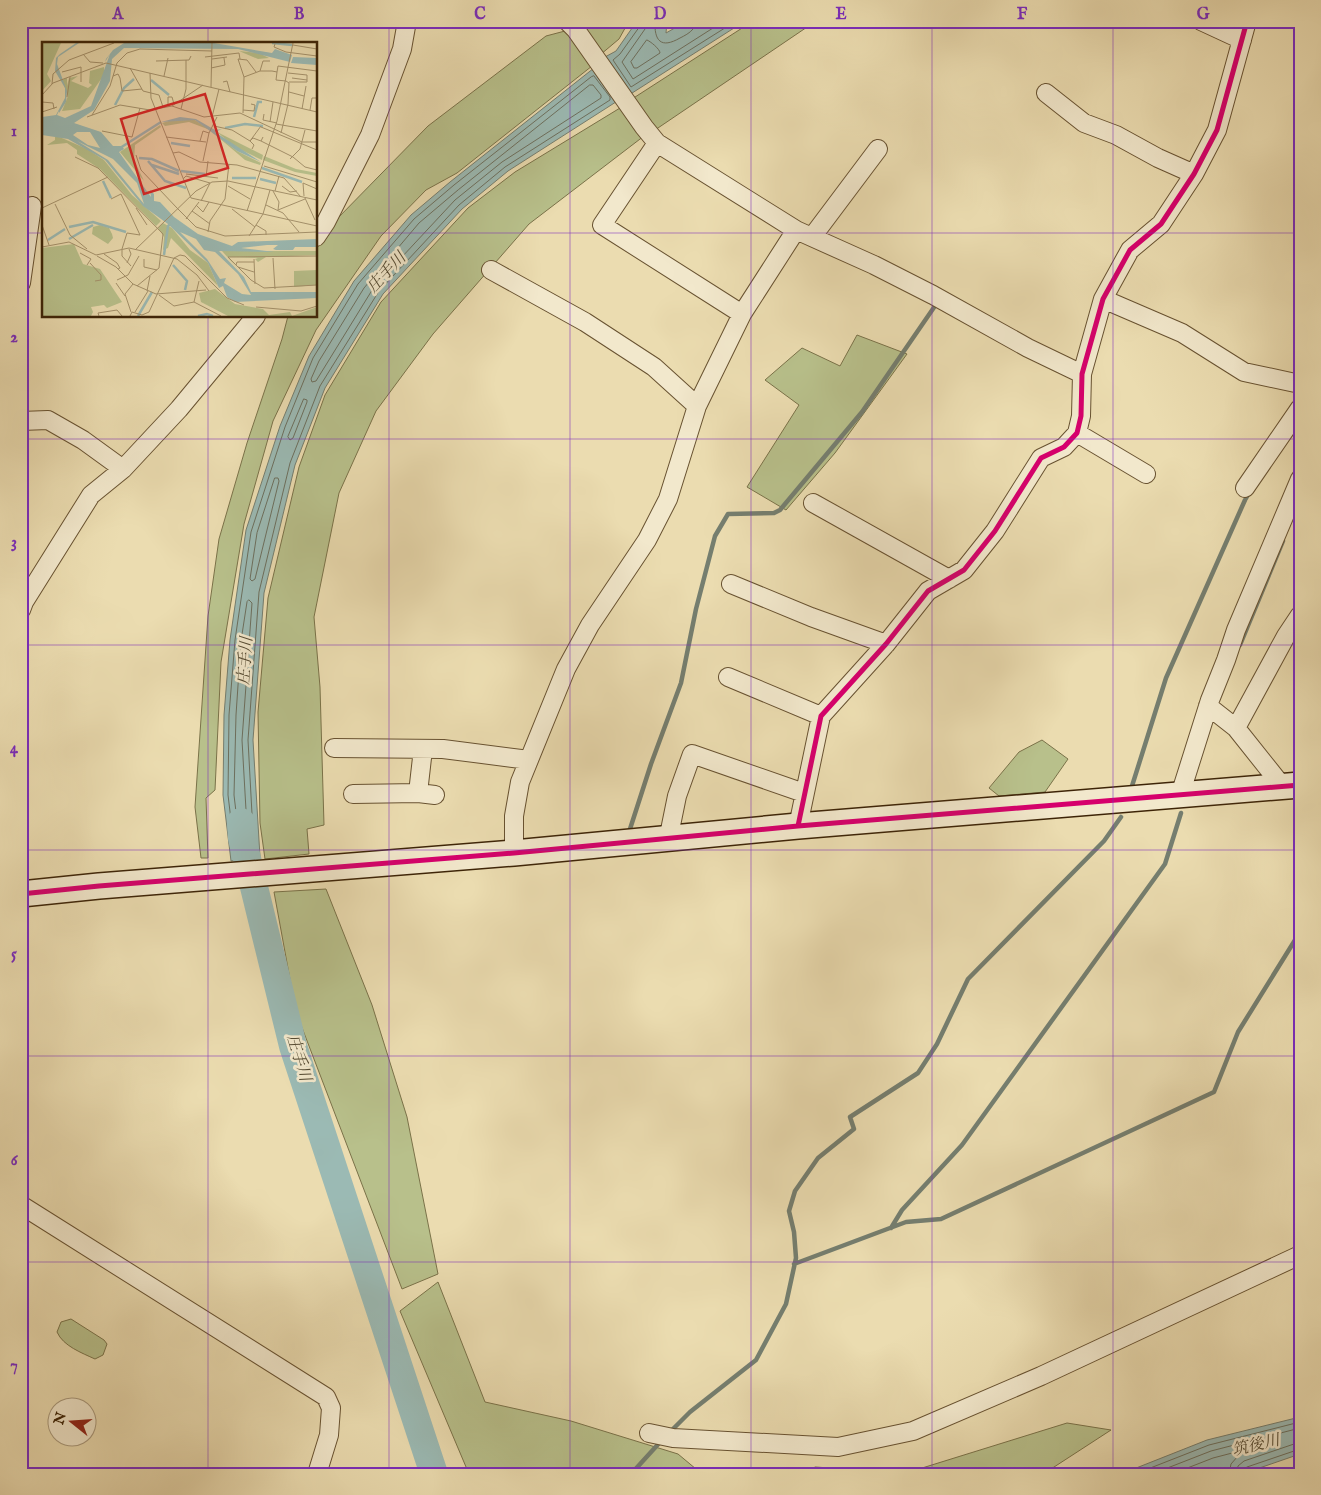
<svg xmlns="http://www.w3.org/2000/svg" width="1321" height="1495" font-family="'IM FELL English','Noto Serif JP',serif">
<rect width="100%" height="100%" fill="#ebdcb0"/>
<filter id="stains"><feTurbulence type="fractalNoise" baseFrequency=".004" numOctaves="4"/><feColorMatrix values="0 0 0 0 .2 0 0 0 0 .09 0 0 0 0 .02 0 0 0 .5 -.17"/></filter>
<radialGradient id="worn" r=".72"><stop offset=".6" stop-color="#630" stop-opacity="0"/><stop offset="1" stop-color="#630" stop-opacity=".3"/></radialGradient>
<path fill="#b8c08b" stroke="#7a7249" d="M575,21H629L619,39L600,55Z
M753,21H816L655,130L632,99Z
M565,31L592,66L457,173L426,190L381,236L316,330L273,421L244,524L221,662L215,790L206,798L208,858H201L195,807L208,616L219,539L247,443L282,339L288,316H316V245L334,222L428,126L546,36Z
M620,108L644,136L529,224L433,334L376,411L339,493L314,617L320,687L324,825L307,829L309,854L265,859L260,823L258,712L268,598L299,467L325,395L381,302L468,208L515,172Z
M857,335L907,354L835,453L786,510L747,487L799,405L765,380L802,348L840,366Z
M1042,740L1068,759L1045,792L999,796L989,788L1019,752Z
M326,889L372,1005L407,1117L438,1274L402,1289L296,1012L274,892Z
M438,1282L485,1402L571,1421L678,1454L702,1474H469L400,1311Z
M71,1319L104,1340L107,1344L103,1355L95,1359C82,1353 63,1346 57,1332L61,1322Z
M1067,1423L1111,1430L1051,1469L1037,1474H805L815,1467L906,1473Z"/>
<path fill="#9bbab4" stroke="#757e6f" d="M637,21H667L666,33L687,21H745L629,95L605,57L616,51Z
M594,68L619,100L508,171L462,209L383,294L325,388L295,465L264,593L253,740L260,857L231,861L223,795L224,715L230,640L246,530L280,426L309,356L354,281L411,215L450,182Z
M1300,1417V1454L1242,1474H1121L1207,1440Z"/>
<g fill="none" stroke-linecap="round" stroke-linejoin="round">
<path stroke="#6c6f5e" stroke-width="1" d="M641,21L640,26L620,54L613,60L631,87L736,21
M647,21L645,29L622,62L633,79L724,21
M655,21C654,41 661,49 680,38C684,36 690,33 693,29C695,26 694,25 694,21
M647,40C650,41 660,49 660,53L637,68H634L631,62Z
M594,76L610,97V100L505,167L459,205L379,291L320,386L290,463L259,592L248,740L254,851L253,853L236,855L235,853L228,795L229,715L235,640L251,532L285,427L313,358L358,284L414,219L454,185L591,77Z
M590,85H593L601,95V98L502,162L455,200L374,287L316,381L312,382L311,379L319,361L364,288L419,223L458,190Z
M304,399L307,400V402L293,438L290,440L288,437Z
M275,478H278L279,481L255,579L252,581L250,579L257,533Z
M249,600L252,603L242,740L248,845L247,847L243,848L240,846L234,795L236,715L241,641L247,602Z
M1135,1474L1209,1445L1300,1422
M1152,1474L1211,1451L1300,1428
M1172,1474L1213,1458L1236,1452L1238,1456L1231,1464L1229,1474
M1237,1474L1238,1466L1244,1461L1294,1444L1300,1443
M1243,1474L1244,1469L1247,1467L1300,1449"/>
<path stroke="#757e6f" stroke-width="4.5" d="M1240,645L1283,541
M1132,786L1166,678L1245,500L1249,493
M630,829L651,764L681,683L696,609L715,536L728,514L774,513L780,510L862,412L937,303
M891,1228L902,1210L962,1145L1165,864L1181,813
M794,1264L906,1222L941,1219L1214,1092L1238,1032L1300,932
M669,1433L690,1412L756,1360L786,1304L796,1258L794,1232L789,1211L795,1191L818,1158L854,1129L850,1117L918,1073L937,1044L968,979L1104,841L1121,817
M631,1474L662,1440"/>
<path stroke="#9bbab4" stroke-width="28" d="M241,822L242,838L293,1046L434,1474"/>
<defs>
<path id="street" d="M567,21L576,30L644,127L657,143L796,230L874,265L933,295L1028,348L1082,374
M1201,21L1242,40
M1046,93L1084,123L1116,135L1158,158L1194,174
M657,143L602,225L742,314
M316,237L326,222L370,135L402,49L407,21
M812,237L878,149
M491,270L585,322L654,367L697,406
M21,283L32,206
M1103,299L1182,333L1244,372L1300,384
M21,421L48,420L83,440L123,469
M1077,433L1146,474
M1245,488L1300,408
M813,503L949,579
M731,584L811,617L886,644
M21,610L24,602L91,495L123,469L179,409L256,316
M728,677L821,716
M1208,706L1236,728
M334,748L443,749L529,760
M1283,787L1236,728L1286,636L1300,615
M418,793L423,749
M353,794L418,793L435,795
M1180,795L1210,700L1226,660L1236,630L1300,479
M798,826L821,716L886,644L928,591L964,570L995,531L1041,458L1064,447L1077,433L1081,416L1082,374L1103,299L1130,250L1161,224L1194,174L1217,130L1247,21
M668,840L677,796L692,754L804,793
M514,853V816L520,782L566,669L590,625L647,540L668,499L697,406L742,314L796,230
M21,1205L326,1397L331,1408L329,1435L317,1474
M649,1433L673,1438L838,1447L913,1431L1041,1376L1300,1255"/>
<path id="secondary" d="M21,894L99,886L514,853L798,826L1300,785"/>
</defs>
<use href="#street" stroke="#685231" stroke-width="20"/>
<use href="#secondary" stroke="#3d2407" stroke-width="28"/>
<use href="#street" stroke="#f2e8cc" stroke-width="18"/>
<use href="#secondary" stroke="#f2e8cc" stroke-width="25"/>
<defs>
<path id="cycleway" d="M798,826L821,716L886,644L928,591L964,570L995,531L1041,458L1064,447L1077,433L1081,416L1082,374L1103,299L1130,250L1161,224L1194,174L1217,130L1247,21
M21,894L99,886L514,853L798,826L1300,785"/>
</defs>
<use href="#cycleway" stroke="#f2e8cc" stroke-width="8"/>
<use href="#cycleway" stroke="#d6006c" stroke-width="5"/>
</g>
<path fill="none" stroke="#7b2cbf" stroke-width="1" stroke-opacity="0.55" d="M208,21V44M389,21V1474M570,21V1474M751,21V1474M932,21V1474M1113,21V1474M21,233H44M316,233H1300M208,316V1474M21,439H1300M21,645H1300M21,850H1300M21,1056H1300M21,1262H1300"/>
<g text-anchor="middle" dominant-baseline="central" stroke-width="5" stroke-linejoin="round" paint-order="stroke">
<g font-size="16" font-style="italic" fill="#544a32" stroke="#f2e8cc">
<text transform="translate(387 273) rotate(-47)">庄手川</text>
<text transform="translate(246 661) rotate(-86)">庄手川</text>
<text transform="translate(298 1058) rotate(73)">庄手川</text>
<text transform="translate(1256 1446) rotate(-13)">筑後川</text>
</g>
</g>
<g transform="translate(42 42)">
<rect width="275" height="275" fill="#ebdcb0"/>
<path d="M0,1H19L5,32L9,39L0,49ZM177,7L217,11L227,16L216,17L197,9ZM62,25V33L38,67L20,69L26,54L20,38L25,36V44L27,36L36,34L29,39L46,46L50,43L47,41L48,29ZM134,77L153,78L168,88L147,80L123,84L120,81ZM118,83L119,85L93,103L92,118L102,139L78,110ZM169,89L195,109L219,121L218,123L203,118ZM175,90L221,113L220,118L193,105ZM13,93L45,107L62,118L90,153L119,179L114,184L58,127L35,112V108L25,101L5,103L13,98ZM222,114L254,127L275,131V134L253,130L221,118ZM121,181L130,186L148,208L166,221L176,244L129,196L126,206L121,208L122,195L116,186ZM58,183L67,186L70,192L71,196L66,202L50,192L51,185ZM32,202L41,222L58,227L80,260L65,266L62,263L49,265L51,270L49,274H0V206ZM180,209H275V213L224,215L216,220L213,217L216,216L186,215L196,227ZM275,228V243L252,245V229ZM173,247L193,262L221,267L227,273L248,270L250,274L275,265V274H186L159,260L157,251Z" fill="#b8c08b"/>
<path d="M34,1H37L16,15L15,22L25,49L24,60L17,71V69L15,73L23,76L49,64L68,12L63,20L64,17L71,8L82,1H172L230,11L233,7L250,13L248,20L196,7L82,6L70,17L68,39L52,68L32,81L59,90L71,104H80L82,107L77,110L109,155L108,148L112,152V159L118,160L132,175L156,192L190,204L196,200L275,197V205H253L251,208H234L231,207L236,203H225L199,206L233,210L177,209L202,235L209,250H275V256L193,260L185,255L181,244L177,246L166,221L126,182L101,164L63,118L26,97L0,93V75L14,73L23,56V46L13,29L14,16L18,12ZM35,90H48L58,106L46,103L31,93ZM35,99L71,117L95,141L102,162L66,118ZM138,190L154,197L162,208L173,210L196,232L209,253L200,252L182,241L184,236L178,237L165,217ZM251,15L275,16V23L249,21ZM138,75L154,77L173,88L180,87L173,90L219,120L195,109L153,78L119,80Z" fill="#9bbab4" fill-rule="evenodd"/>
<path fill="none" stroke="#9bbab4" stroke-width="2.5" d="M230,1L250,3M109,38L127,53M73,63L82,46L92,37M212,75L216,60H220M183,86L203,82L221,84M129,101L148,104M78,106L119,80M97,116L110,117L137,129M106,119L123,139L144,146M110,123L137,132M220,126L260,140M139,129L163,132M190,136H214M218,137L234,141M61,139L69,156M27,185L51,180L84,190M27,197L51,183M6,198L23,187M122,213L126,184L129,181M131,223L145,239L143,248M96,274L110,250M156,274L165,272L171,274"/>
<path fill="none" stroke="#a5926c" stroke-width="1" d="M233,2L232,5L244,10L275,14M251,3L275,7M41,12L48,20L61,21M163,15L197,11L198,17M170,17L185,15M114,19L147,18L149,14M88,26L101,49L117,53L121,65M169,26L183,23L182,16M218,29L221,19H228M20,30L39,25V40M235,30L236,24L275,29M108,31L109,56L149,156L275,184M246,31L265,33V40H247M71,34L76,32L78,36L80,49L100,47M122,34L126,16M202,35L196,17L205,18L214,30M250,36L265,38M181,40L185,39L188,50M10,42L11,32L27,18L72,1M169,45L170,1M247,50L262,54M0,53L11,41L64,21L275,70M25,55L28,35M0,60L11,61L12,67M126,64V55H130L132,62M130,64L161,43M139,67L144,47V18M260,67L264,44M201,68L212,69L213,63L209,62M268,68L270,56H275M0,70L15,65M201,71L202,35L218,29H230L235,30L234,38L244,39M222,72L221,78L235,81M50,73L68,44L75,21L85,11L98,7L170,9M45,75L78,63L108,68L130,64L162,75L198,71L260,100H275M170,75L177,47M228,80L231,60M234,82L275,89M172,84L190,88L208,99L211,96L219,99L221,95M219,85L275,108M60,89L90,95L98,66M239,91L246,62L247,41L244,39M124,95L164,100M158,99L161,89L167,91M219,99L251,115L263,125L275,128M210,107L212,103L208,99L219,84M131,111L137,110L158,120L195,123L242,136L259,155M94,113L99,128L135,166M33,115L56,126L121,192L117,226L95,244M248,117L258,107L263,88M161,119L167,91L175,75M222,124L275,140M144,132L176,136M164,135L166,119M141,137L144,134L168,141L159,159M186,144L208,157M240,144L248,150L255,149M231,149L237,160L236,168M233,149L237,134M262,154L261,141L275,147M263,156L273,178M69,157L79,152L98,193L85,191M13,162L28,193L45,207M154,163L161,170L167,160M224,163L241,171L257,190M0,166L66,135M94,166L105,183M135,166L154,185L183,194L275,190M190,167L213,185M236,168L263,157M150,169L168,182M205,169L235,79L251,1M144,177L157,160M0,183L7,203M214,183L224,189V193M166,190L168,179L183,157L187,122M207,194L221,172L228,148M0,205L27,200L54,213L87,206L135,217L155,233L167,249M80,207L85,191M80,208V214L89,224M93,208L154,149L170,140L186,139L275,158M38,211L49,217L45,223M62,212L75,221L78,226L76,227M55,214L74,225L91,242L114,252L164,248M275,214L186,215L209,238L222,246L275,243M132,216L138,213L143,214L185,256L202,263M231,216L233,247M102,217V225L115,228M212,217L213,242M48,221L59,233V238L53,239M85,221L89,212L87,207M194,223L195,220H212M196,225L212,230M75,238L86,233L97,214M74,241L83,254M105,249L108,234M117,253L132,264L152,260L179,274M152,260L157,239M214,265L259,269L275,264M89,270L83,252L91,242M93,270L106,249M57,274L56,271L75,268L80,274M88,274L90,270L100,273L107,270L132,216"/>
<path fill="#d62828" fill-opacity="0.15" stroke="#d62828" stroke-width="2.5" d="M163,52L186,126L102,152L79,77Z"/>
<rect width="275" height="275" fill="none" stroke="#3d2407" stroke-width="2.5"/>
</g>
<rect width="1321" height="1495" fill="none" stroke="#ebdcb0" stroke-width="55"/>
<g transform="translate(72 1422) rotate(287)"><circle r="24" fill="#f2e8cc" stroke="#aa9a7d"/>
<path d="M0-4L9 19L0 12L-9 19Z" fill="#8f2418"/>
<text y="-8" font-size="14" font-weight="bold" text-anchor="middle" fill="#3d2407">N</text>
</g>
<rect x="28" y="28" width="1266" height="1440" fill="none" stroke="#7b2cbf" stroke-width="2"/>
<g font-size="16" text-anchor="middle" font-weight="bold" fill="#7b2cbf">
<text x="118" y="19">A</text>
<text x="299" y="19">B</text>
<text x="480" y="19">C</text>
<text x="660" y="19">D</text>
<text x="841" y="19">E</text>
<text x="1022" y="19">F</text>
<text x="1203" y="19">G</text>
<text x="14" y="136">1</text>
<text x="14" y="342">2</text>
<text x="14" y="547">3</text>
<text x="14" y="753">4</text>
<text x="14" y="959">5</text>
<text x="14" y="1165">6</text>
<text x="14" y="1370">7</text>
</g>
<rect width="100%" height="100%" filter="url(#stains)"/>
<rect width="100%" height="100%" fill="url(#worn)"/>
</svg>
